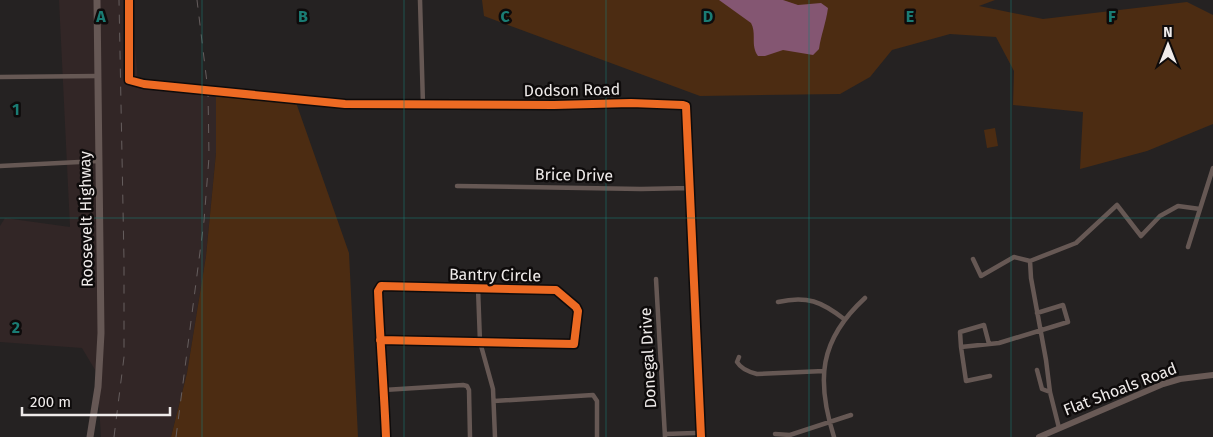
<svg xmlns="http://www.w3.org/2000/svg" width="1213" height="437" font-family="'Fira Sans',sans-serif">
<rect width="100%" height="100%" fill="#252222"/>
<path fill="#322626" d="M59,0H131L138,82L216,91V153L206,256L187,373L171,437H101L97,373L82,348L0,342V226L5,218L70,227Z"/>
<path fill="#4c2c12" d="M482,0H995L979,6L1043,19L1187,2L1213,15V124L1147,151L1080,169L1083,112L1013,105L1014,71L996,37L950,34L892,50L870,77L840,94L700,96L484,16Z
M216,91L293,94L349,253L358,437H171L187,373L206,256L216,153Z
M995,128L998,146L987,148L984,130Z"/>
<path fill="#845672" d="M719,0H783L798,5L821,3L828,8C826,23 821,35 819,49L813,55L783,50L765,56H758C750,45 757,34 751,23Z"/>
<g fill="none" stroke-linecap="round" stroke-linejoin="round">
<path stroke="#665854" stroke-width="4.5" d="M129,0V80L144,84L345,104L554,105L631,103L683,105L686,106L701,437
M420,0L423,105
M0,77L98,76
M0,166L99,161
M457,186L641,189L690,188
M1188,247L1200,209
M973,259L981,276L1014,257L1030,261
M656,279L665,437
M478,288L480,342L493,389L495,437
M778,302C807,295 822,302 844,319
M380,340L574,344L578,311L576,307L556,290L381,286L378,291C380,340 384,388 386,437
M961,347L960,332L984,325L989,344
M739,357L737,362C741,369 749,372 757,374L824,371
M1037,370L1042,389L1050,392
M990,376L966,381L961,347L999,343L1068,322L1063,305L1037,313
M384,390L463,385L467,386L469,390L470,437
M494,401L593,395L597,401V437
M1059,428L1050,392L1046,360L1031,278L1030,261L1076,243L1117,205L1141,236L1160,216L1178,206L1200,209L1213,168
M665,434L695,433
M775,434L790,435L851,415
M834,437C816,380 819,340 865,298"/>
<path stroke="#695a56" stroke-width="6" d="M1039,437L1163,384L1180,379L1213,375"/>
<path stroke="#665855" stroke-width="7" d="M90,437L98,387L101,333L97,0"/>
<path stroke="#665e5e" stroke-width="1" stroke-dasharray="9 9" stroke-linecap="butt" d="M114,437L124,357V260L119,0
M176,437L204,221L209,157L208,91L197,0"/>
<defs>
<path id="cycleway" d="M129,0V80L144,84L345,104L554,105L631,103L683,105L686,106L701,437
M380,340L574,344L578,311L576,307L556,290L381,286L378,291C380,340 384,388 386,437"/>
</defs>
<use href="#cycleway" stroke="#0e0b0b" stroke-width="11"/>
<use href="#cycleway" stroke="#ed6a23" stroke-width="8"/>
</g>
<path fill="none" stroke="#1a7c74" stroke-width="1" stroke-opacity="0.55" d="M202,0V437M404,0V437M606,0V437M809,0V437M1011,0V437M0,218H1213"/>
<g text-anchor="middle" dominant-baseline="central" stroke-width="5" stroke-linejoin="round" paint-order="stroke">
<g font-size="16" fill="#efebea" stroke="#0e0b0b">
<text transform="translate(572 90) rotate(-1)">Dodson Road</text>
<text transform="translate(574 175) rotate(1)">Brice Drive</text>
<text transform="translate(86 219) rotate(-91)">Roosevelt Highway</text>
<text transform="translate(495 275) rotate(1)">Bantry Circle</text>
<text transform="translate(648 358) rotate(-93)">Donegal Drive</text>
<text transform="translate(1120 389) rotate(-21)">Flat Shoals Road</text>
</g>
</g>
<g font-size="16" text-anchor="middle" font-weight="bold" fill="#1a7c74" stroke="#0e0b0b" stroke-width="5" stroke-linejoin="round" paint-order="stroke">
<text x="101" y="22">A</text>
<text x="303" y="22">B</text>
<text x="505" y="22">C</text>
<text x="708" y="22">D</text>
<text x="910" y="22">E</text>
<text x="1112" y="22">F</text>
<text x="16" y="115">1</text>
<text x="16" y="333">2</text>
</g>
<g transform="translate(1168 45)" stroke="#0e0b0b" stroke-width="4" paint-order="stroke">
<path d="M0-4L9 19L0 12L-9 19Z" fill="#efebea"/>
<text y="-8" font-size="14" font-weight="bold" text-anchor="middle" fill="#efebea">N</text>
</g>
<path d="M22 407v8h148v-8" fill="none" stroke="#efebea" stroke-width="2.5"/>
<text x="30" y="407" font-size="15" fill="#efebea" stroke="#0e0b0b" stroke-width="4" paint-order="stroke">200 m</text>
</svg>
